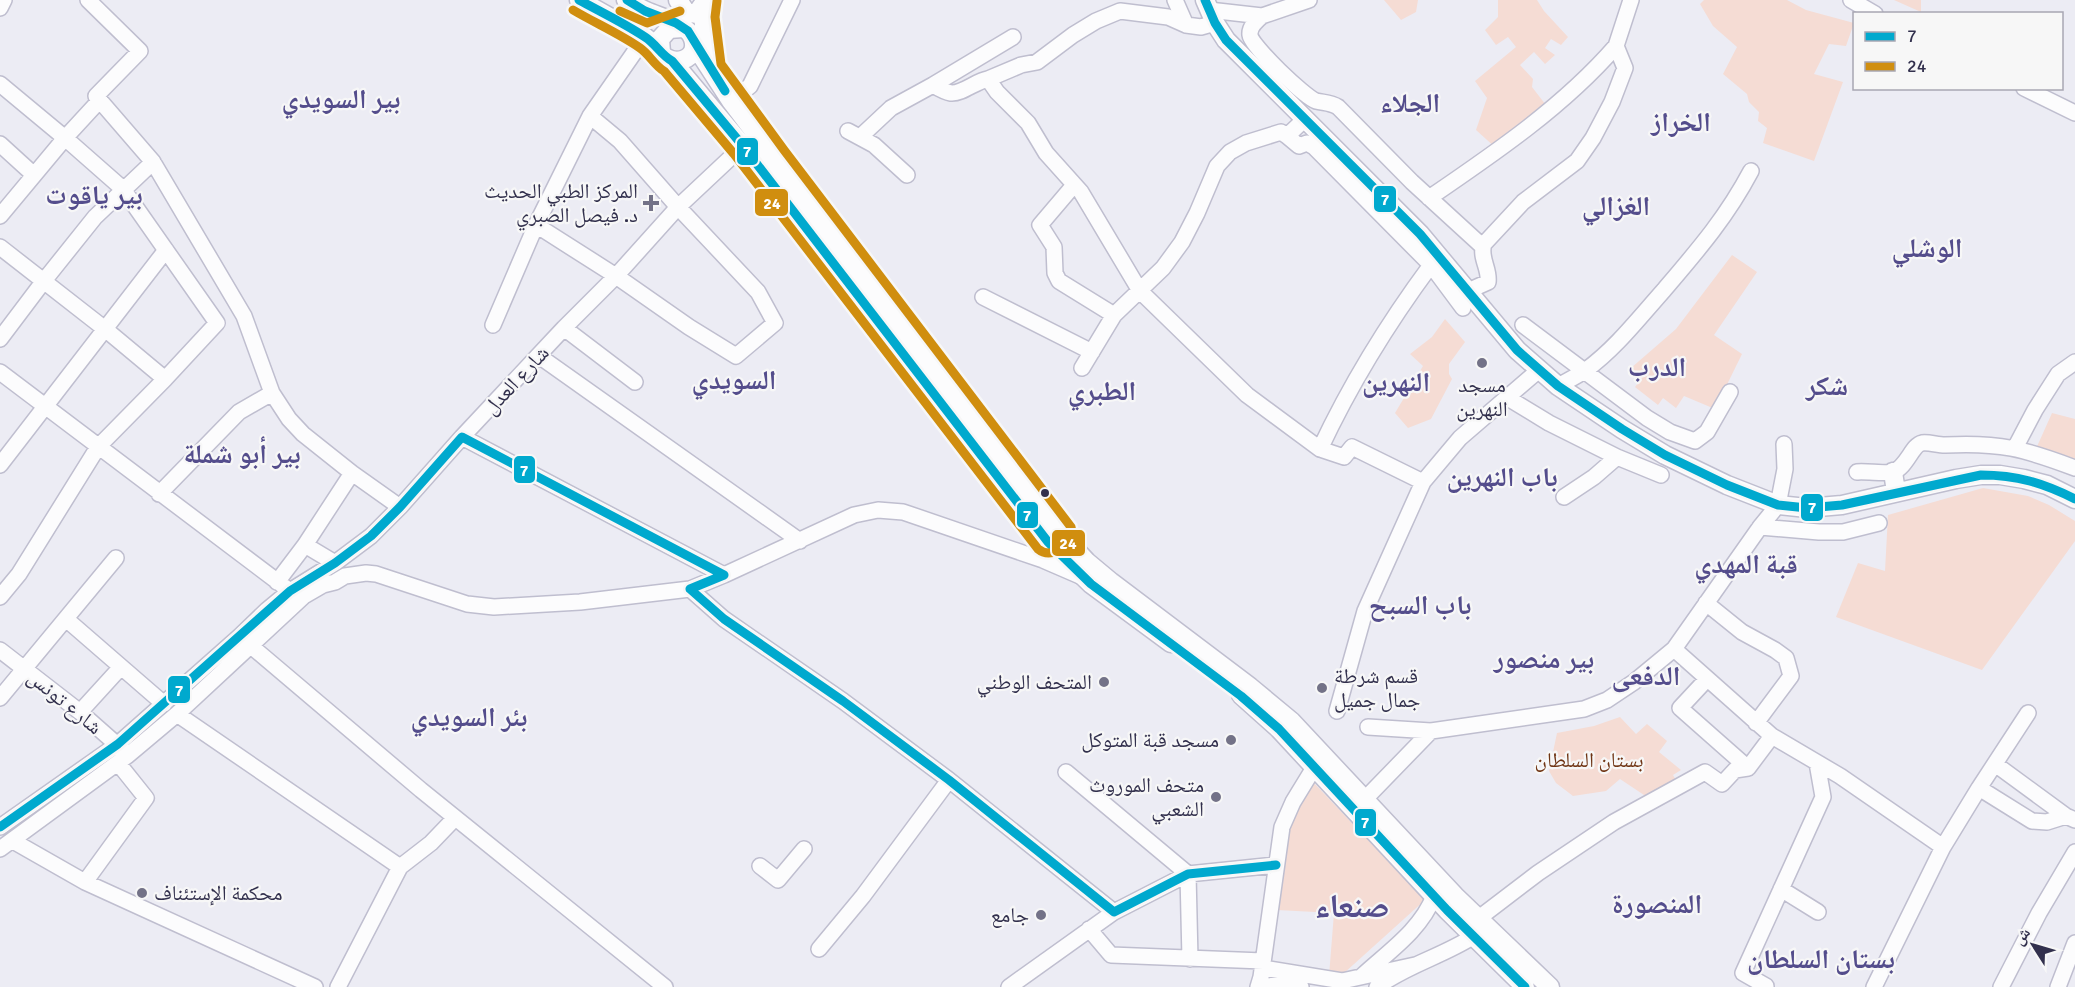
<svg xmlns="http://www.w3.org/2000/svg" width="2075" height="987" font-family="Signika,'Noto Naskh Arabic',sans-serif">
<rect width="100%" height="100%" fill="#ececf4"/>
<path fill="#f5dcd4" d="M1384,0H1418L1416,12L1401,20Z
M1498,0H1537L1544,11L1568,37L1561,45L1551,39L1545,48L1555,55L1545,64L1534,52L1520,65L1533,79L1532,87L1549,109L1497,149L1476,130L1487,98L1475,81L1516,47L1508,37L1496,45L1485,30L1498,17Z
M1704,0H1787L1806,10L1854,23L1846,46L1829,44L1814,74L1843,82L1814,161L1763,143L1767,128L1758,121L1759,112L1749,102L1747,94L1723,74L1737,47L1713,26L1700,4Z
M1894,0H1921V12Z
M1732,255L1757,272L1714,335L1742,354L1715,409L1684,396L1676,408L1663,398L1658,405L1635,387L1642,378L1631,368L1676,329Z
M1445,319L1465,342L1449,364V374L1452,379L1431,419L1408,428L1395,413L1423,366L1410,354L1432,337Z
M2052,413L2075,419V465L2035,451Z
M1983,488L2028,496L2049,505L2075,521V541L1982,670L1836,617L1858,563L1885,571L1888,515Z
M1620,717L1636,734L1647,724L1667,741L1659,752L1681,770L1673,775L1677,782L1647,797L1620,779L1606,791L1573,796L1556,783L1549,771L1557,733L1594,726Z
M1313,782L1425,900L1343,974L1329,976L1334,913L1277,910L1284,831Z"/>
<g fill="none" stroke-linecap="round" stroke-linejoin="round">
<defs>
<path id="minor" d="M88,0L140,51L96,96L153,162L244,316L272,393L289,419L303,434L352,473L400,507
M1175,0L1186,25
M1851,0L1875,14
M0,8L4,0
M1209,10L1262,16L1309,0
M1262,16C1256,21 1249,27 1250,35C1251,46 1305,97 1316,101C1324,103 1330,102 1338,107L1412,182L1482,246
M1215,23L1201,27L1186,25L1168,17L1120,11L1096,21L1073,35L1037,62L1021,65L988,79L997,92L1028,123L1046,153L1081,192L1140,291L1247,395L1320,449L1344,457L1352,447L1423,482
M0,84L65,138L123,189L217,323L165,379
M933,85C938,88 945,92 951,93C962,94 976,81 988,79
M2024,88L2075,113
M731,101L750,86L792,0
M848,131L874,145L907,175
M1287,136L1299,146L1307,143L1314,147L1431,265L1463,308
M860,137L891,108L933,85L1013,37
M0,144L34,175
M1074,185L1040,225L1054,247L1055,273L1059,281L1114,315
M1429,198C1495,153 1564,106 1616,46
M0,216L65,138L100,100
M536,225L616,276L689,327L736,356L775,323L758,292L678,207L620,141L590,116
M0,247L105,329L165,379L98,447L19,574L0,597
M1468,291L1488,282C1490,269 1479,257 1484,244L1523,202L1577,161L1593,138L1612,102L1625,68L1616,46L1631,0
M983,297L1092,352
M493,325L536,225L590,116L645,37
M1523,325L1647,418L1670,432L1695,441L1707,432L1730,392
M564,328L635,382
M0,339L43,282L95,217L153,162
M539,356L800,541
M1082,368L1114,315L1163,268L1182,242L1197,213L1217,166L1230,152L1246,143L1281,132L1287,136L1305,119
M0,372L290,591
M1558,386C1567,381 1577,376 1586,370C1616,348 1639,318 1664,290C1698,250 1726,218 1751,171
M1508,398L1549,423L1617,457L1661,475
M462,437L724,575
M1784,444L1785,469L1778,505L1760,527L1674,649L1772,736L1840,776L1943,847
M2015,448L2035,410L2058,374L2075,362
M1320,449C1351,383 1388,323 1431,265
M0,465L166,250
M1857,472C1865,471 1888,474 1893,472C1907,467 1912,445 1922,443C1929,442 1937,445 1945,445C1999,442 2025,449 2075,468
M159,494L239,412L272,393
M1564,497L1594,477L1617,457
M1760,527L1819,532H1843L1879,523
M305,545L335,563
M1080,576L1043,560L903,512L878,510L854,515L724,575L690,589L724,619L843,701L949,780L1114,912
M277,582L305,545L352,473
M1706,603L1742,632L1775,650L1786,658L1791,676L1756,723
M66,619L164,704
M251,646L421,790L665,987
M0,650L80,712L123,750
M1707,679L1680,708L1748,768
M0,698L116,558
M1337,711L1365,611L1423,482L1460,438L1539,370
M80,712L121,667
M177,714L400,867
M1368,727L1431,731L1584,709L1607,700L1634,682L1674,649
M1995,764L2066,816
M1066,772L1188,874L1190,959
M1979,788L2032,821L2047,822L2066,816L2075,820
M1365,799L1431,731
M0,827L118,744L240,636L267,610L290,591L335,563L371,536L400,507L462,437L564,328L616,276L678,207L743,146
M13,841L85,882L315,987
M0,849L127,756L177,714L304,596L323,585L335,582L345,576L366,573L376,574L467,604L494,607L580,602L690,589
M760,866L778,880L804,849
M85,882L146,798L118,763
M1781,889L1818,912
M1479,918L1538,873L1614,822L1705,772L1722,784L1735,770L1748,768L1772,736
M1089,929L1111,955L1263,961
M819,949L863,896L949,780
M1263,968L1342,981L1415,965
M1362,976C1388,952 1421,930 1434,896
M338,987L400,867L431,843L455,818
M1009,987L1114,912L1188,874L1276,865
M1258,987L1261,977L1282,827L1293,802L1315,766
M1264,987L1284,983L1301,987
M1377,987C1407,965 1443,956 1474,936
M1765,987L1766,986L1743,973L1823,797L1817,763
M1874,987L1943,847L1979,788L2028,713
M2001,987L2039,913L2075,852
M2058,987L2075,943"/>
<path id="major" d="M579,0L645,37L659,48
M626,0C633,4 639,8 646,11C659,17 689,24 693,39C700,60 672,68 661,53L660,39L669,29L683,28
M678,0L686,12L696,14L704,3
M705,0L703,17L709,61
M1205,0L1215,23L1226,40L1420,234L1517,350L1558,386L1622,429L1665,455L1727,485L1778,505L1807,508L1842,505L1956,479L1981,475H2000L2024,479L2047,485L2075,499
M694,44L731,101L1061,534L1087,562L1111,582L1250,687L1291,721L1455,896L1550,987
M672,61L743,146L1048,542L1091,584L1171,643
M1893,472L1896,492
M1241,695L1279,729L1447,910L1525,987"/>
</defs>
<use href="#minor" stroke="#bfbecf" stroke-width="18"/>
<use href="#major" stroke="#bfbecf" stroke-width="21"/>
<use href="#minor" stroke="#fcfcfd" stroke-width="15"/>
<use href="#major" stroke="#fcfcfd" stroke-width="18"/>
<defs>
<path id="bus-1" d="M579,0C601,12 624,23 645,37C656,44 661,55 672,61L743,146L1048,542L1091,584L1241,696L1279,729L1447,910L1525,987
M627,0L645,11L676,23L688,31L725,91
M1205,0L1215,23L1226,40L1420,234L1517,350L1558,386L1622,429L1665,455L1727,485L1778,505L1807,508L1842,505L1981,475C2017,475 2043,483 2075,499
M724,575L690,589L724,619L843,701L949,780L1114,912L1188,874L1276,865
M0,827L118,744L290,591L335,563L371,536L400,507L462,437L724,575"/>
<path id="bus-2" d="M573,10C595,23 620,34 640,48C650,55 654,65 664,71L734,154L1038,549C1050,559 1067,548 1073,537L1071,527L784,150L721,64L715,17L717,1
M620,11L647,23L680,11"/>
</defs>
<use href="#bus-1" stroke="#f7f7f7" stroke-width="14"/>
<use href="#bus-2" stroke="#f7f7f7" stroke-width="14"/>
<use href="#bus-1" stroke="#00a9ce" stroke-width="9"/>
<use href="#bus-2" stroke="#d08e0f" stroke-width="9"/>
</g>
<g fill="#737287" stroke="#f7f7f7" stroke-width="2">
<path d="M648 194h6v6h6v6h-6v6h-6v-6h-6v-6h6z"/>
<circle cx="1482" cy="363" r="6"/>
<circle cx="1104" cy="682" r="6"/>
<circle cx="1322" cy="688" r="6"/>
<circle cx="1231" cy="740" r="6"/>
<circle cx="1216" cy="797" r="6"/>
<circle cx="142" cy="893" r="6"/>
<circle cx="1041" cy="915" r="6"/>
</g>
<circle fill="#32304d" stroke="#f7f7f7" stroke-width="2" cx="1045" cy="493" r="5"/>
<g text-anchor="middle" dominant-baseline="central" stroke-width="4.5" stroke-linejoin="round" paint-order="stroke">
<g font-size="21" fill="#32304d" stroke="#f7f7f7" text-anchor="end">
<text x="638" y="191">المركز الطبي الحديث<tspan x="638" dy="24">د. فيصل الصبري</tspan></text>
<text x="1482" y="385" text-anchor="middle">مسجد<tspan x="1482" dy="24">النهرين</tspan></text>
<text x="1334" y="676" text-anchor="start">قسم شرطة<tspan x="1334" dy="24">جمال جميل</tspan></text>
<text x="1092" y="682">المتحف الوطني</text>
<text x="1219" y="740">مسجد قبة المتوكل</text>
<text x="1204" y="785">متحف الموروث<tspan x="1204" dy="24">الشعبي</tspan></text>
<text x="154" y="893" text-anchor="start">محكمة الإستئناف</text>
<text x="1029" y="915">جامع</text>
</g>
<g font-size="21" fill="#32304d" stroke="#f7f7f7">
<text transform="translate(516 380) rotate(-47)">شارع العدل</text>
<text transform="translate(65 702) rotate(39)">شارع تونس</text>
</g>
<g font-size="21" fill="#6f3413" stroke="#f7f7f7">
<text x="1589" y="760">بستان السلطان</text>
</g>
<g font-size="27" font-weight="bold" fill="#544d8c" stroke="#f7f7f7">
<text x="341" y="99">بير السويدي</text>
<text x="1410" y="103">الجلاء</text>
<text x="1681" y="122">الخراز</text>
<text x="94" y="195">بير ياقوت</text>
<text x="1616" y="206">الغزالي</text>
<text x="1927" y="248">الوشلي</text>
<text x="1657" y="367">الدرب</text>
<text x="734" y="380">السويدي</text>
<text x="1396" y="382">النهرين</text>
<text x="1827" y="386">شكر</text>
<text x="1102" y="391">الطبري</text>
<text x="242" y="454">بير أبو شملة</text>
<text x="1502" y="477">باب النهرين</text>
<text x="1746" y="564">قبة المهدي</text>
<text x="1420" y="605">باب السبح</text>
<text x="1544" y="659">بير منصور</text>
<text x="1646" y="676">الدفعى</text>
<text x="469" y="717">بئر السويدي</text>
<text x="1657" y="904">المنصورة</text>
<text x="1821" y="959">بستان السلطان</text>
</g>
<g font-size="33" font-weight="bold" fill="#544d8c" stroke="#f7f7f7">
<text x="1352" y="906">صنعاء</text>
</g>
</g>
<g stroke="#f7f7f7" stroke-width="2">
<rect x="736" y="137" width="23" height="29" rx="6" fill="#00a9ce"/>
<rect x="1373" y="185" width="24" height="28" rx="6" fill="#00a9ce"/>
<rect x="754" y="188" width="35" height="29" rx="6" fill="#d08e0f"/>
<rect x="513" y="455" width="23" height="29" rx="6" fill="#00a9ce"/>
<rect x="1800" y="493" width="24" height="29" rx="6" fill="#00a9ce"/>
<rect x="1016" y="501" width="23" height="28" rx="6" fill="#00a9ce"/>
<rect x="1051" y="529" width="35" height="28" rx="6" fill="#d08e0f"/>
<rect x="167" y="675" width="24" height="29" rx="6" fill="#00a9ce"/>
<rect x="1354" y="808" width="23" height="29" rx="6" fill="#00a9ce"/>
</g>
<g font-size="16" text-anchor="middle" font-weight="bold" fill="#fff">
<text x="747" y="157">7</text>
<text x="1385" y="205">7</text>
<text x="772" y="209">24</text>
<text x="524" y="476">7</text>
<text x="1812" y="513">7</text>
<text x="1027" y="521">7</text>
<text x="1068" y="549">24</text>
<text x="179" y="696">7</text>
<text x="1365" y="828">7</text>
</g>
<rect x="1853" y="12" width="210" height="78" fill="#f7f7f7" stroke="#a8a7b3" stroke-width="1.5"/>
<rect x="1865" y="32" width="30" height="9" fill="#00a9ce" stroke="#a8a7b3" stroke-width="1.5"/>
<text x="1907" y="42" font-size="18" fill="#32304d">7</text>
<rect x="1865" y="62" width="30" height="9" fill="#d08e0f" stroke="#a8a7b3" stroke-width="1.5"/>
<text x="1907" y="72" font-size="18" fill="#32304d">24</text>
<g transform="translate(2033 945) rotate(307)" stroke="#f7f7f7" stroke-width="4.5" paint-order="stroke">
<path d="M0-4.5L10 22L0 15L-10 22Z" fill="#32304d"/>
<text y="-9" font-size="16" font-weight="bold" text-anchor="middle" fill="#32304d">ش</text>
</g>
</svg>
